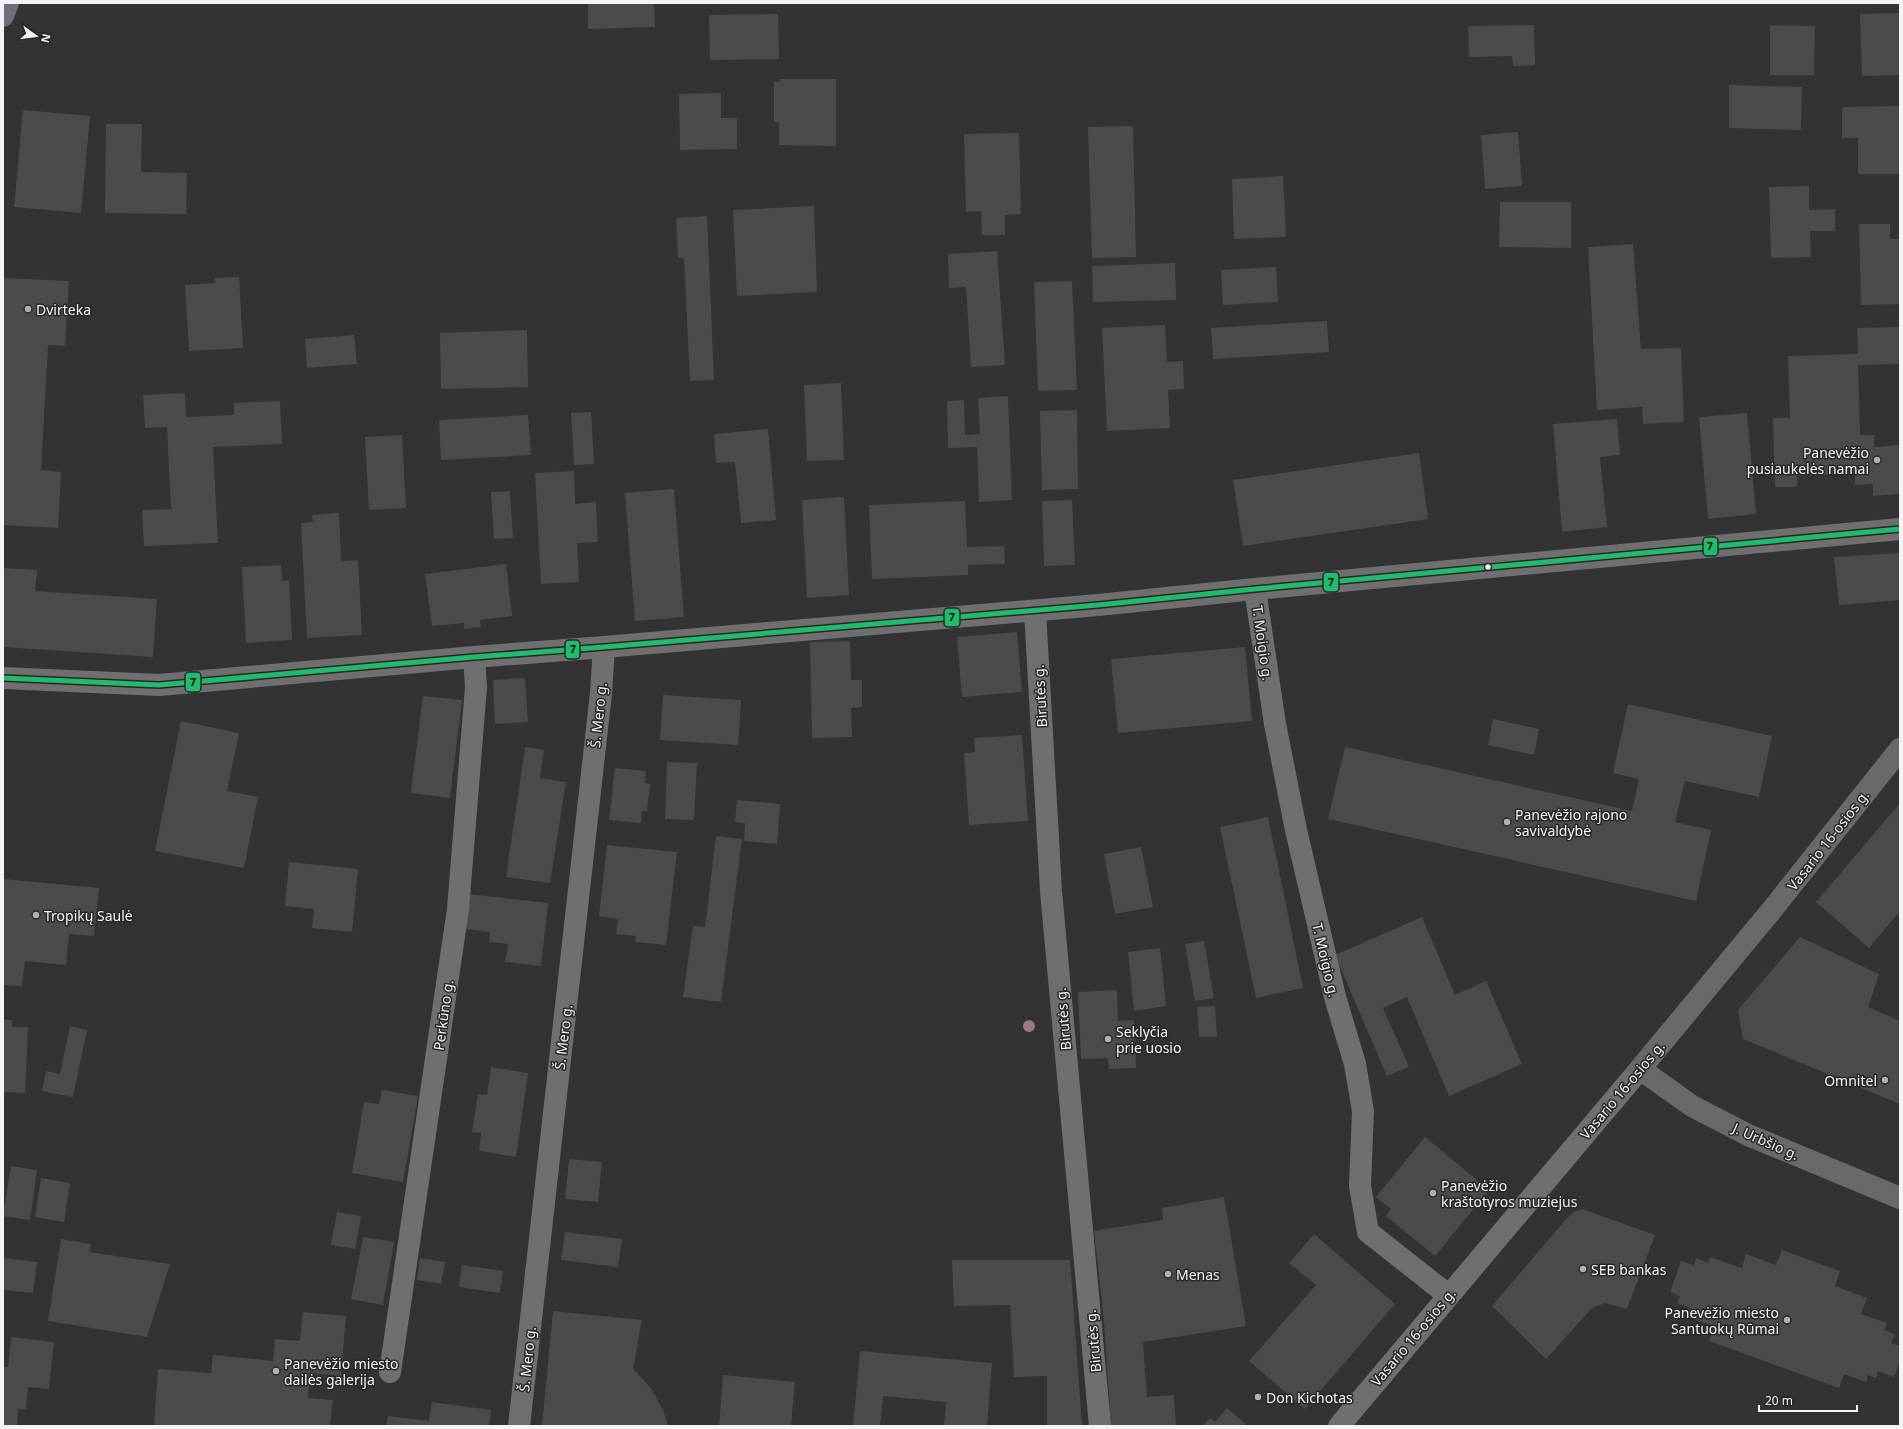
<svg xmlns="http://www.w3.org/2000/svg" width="1903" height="1429" font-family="'Noto Sans',sans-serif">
<rect width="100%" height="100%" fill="#333234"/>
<path fill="#4b4a4c" d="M588,3H654L655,27L588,29Z
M1900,13V75L1862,76L1860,14Z
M778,14L779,59L710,60L709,15Z
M1534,25L1535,65L1513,66L1512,56L1469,57L1468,26Z
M1770,25L1815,26L1814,75H1770Z
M780,79H836V146L779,145V122H774V82H780Z
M1729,85L1802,87L1801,130L1729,128Z
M721,93V118H737V149L680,150L679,94Z
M1900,106V174H1858V138H1842V107Z
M23,110L90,116L81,213L14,207Z
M106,124H142L141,172L187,173L186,214L105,213Z
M1133,126L1136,257L1092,258L1088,127Z
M1518,132L1522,186L1485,189L1481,135Z
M1019,133L1021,214L1005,215V235H982L981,211L966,212L964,134Z
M1283,176L1286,237L1234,239L1232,179Z
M1809,186V210L1835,209V231H1810L1811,257L1771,258L1769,187Z
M1500,202H1571V248L1499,247Z
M814,206L817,292L737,296L733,210Z
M707,216L714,380L690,381L684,258H678L676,218Z
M1859,224H1890V239H1900V304L1861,305Z
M1633,244L1641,349L1681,348L1684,422L1643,424L1642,407L1597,410L1588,247Z
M997,251L1005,365L971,367L966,287L949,288L948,254Z
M1175,263L1176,300L1093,302L1092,266Z
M1276,267L1278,302L1223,305L1221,270Z
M239,277L243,348L189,351L185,285L215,283L214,278Z
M3,278L69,281L65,346L48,345L41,470L61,472L58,528L3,525Z
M1072,281L1077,390L1038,391L1034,282Z
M1327,321L1329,352L1213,359L1211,328Z
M1165,325L1167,362L1183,361L1184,389L1168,390L1170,428L1107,431L1102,328Z
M1900,327V364L1858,365L1860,435H1874V447L1900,445V494L1873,496V484L1855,485V474L1797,476V487H1775L1773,418H1790L1788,356L1858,354L1857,328Z
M527,330L528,387L441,389L440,333Z
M354,335L357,364L307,368L305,339Z
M841,383L844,460L807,461L804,385Z
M185,393L186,417L234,415V403L280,401L282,444L213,447L218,543L144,546L142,510L171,509L167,427L145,428L143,395Z
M1008,396L1012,500L979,502L977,447L948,448L947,401L964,400L965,435L980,434L978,398Z
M1077,410L1078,489L1042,490L1040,411Z
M591,412L594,464L574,465L571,413Z
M1747,413L1756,514L1708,519L1699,417Z
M528,415L531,455L441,460L439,420Z
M1617,419L1620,455L1600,457L1607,527L1562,532L1553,424Z
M768,429L776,520L741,523L735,462L716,463L714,434Z
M402,435L406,508L369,510L365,437Z
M1419,453L1428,519L1243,546L1233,480Z
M574,471L575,504L596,502L598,542L577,543L579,582L541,584L535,473Z
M674,489L684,617L635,621L625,493Z
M510,491L513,538L494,539L491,492Z
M844,497L849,595L807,598L802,500Z
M1072,500L1075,565L1044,566L1042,501Z
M965,501L967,547L1004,546L1005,564L968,565V575L872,579L869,505Z
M339,513L341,561L358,560L362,635L307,638L301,523L313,522L312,515Z
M1900,553V600L1839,605L1834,557Z
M506,564L512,616L480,620L481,627L464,629V623L432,626L425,574Z
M281,565L282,581L289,580L292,640L246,643L242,567Z
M3,568L37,570L35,591L157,599L153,657L3,647Z
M1017,632L1022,692L962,697L957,637Z
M850,641L851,680H862V707L851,708L852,737L812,738L810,642Z
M1245,647L1252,721L1118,733L1111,659Z
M525,678L528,722L495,724L493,680Z
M663,695L741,700L738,745L660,740Z
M423,696L462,700L450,798L411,793Z
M1628,704L1772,736L1759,797L1685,781L1675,822L1711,830L1696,901L1328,819L1345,747L1632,811L1639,779L1613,773Z
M1493,719L1539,729L1534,755L1488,745Z
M181,721L239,733L227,791L258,797L244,868L155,851Z
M1022,735L1028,821L969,825L964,753L975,752L974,738Z
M525,747L544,750L540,778L566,782L550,883L506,877Z
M667,762L697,763L694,820L665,819Z
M615,768L646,771L645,783L650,784L647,811H642L641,823L609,820Z
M737,800L780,804L777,844L744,841L745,823L735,822Z
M1900,803V911L1869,948L1816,902Z
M1268,817L1303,988L1256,998L1220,827Z
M716,836L742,839L721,1002L683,997L693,926L705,927Z
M607,845L677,852L666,945L635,942L636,936L616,934L618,919L599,916Z
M1141,847L1153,907L1115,914L1104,854Z
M289,862L358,869L352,932L312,928L314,909L285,906Z
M3,879L99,888L94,936L69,934L66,965L25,961L22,986L3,985Z
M468,894L548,903L541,966L505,962L508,944L489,942L490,932L465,929Z
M1422,917L1455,995L1486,981L1522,1064L1449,1096L1407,997L1383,1008L1409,1067L1387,1076L1335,955Z
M1800,937L1879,974L1868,1007L1900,1021V1104L1743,1039L1738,1010Z
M1204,941L1214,998L1195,1001L1185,944Z
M1160,948L1166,1006L1134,1011L1128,952Z
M1117,990L1118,1021L1134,1020L1136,1068L1109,1069L1108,1058L1081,1059L1078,992Z
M1215,1006L1217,1037H1199L1197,1007Z
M3,1019L12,1020V1027H28L25,1093L3,1092Z
M70,1026L87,1030L73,1097L42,1091L46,1071L60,1074Z
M491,1067L528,1073L516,1157L479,1151L481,1133L472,1132L478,1094L487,1095Z
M382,1090L418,1096L403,1182L352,1173L364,1102L379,1104Z
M1425,1137L1489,1190L1435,1256L1386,1216L1391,1209L1376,1197Z
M569,1159L602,1162L598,1202L565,1199Z
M11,1166L37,1170L30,1220L3,1216Z
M41,1178L70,1183L64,1222L35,1217Z
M1224,1197L1246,1326L1143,1342L1147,1397L1174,1395L1176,1426H1111L1104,1320L1094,1231L1163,1220L1162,1208Z
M1582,1209L1655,1235L1627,1309L1605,1303L1592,1308L1546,1359L1492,1306L1566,1219L1575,1211Z
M337,1212L361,1216L355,1249L331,1245Z
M565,1232L622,1239L618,1267L561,1260Z
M1314,1234L1395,1304L1305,1409L1249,1361L1316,1285L1289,1263Z
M363,1237L394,1242L383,1305L351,1299Z
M61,1239L91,1244L89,1252L170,1264L147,1337L48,1321Z
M1782,1250L1840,1271L1835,1286L1867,1298L1861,1314L1887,1323L1884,1330L1895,1334L1891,1343L1900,1346V1360L1894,1377L1878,1371L1876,1378L1868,1375L1866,1382L1844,1374L1839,1388L1709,1341L1714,1326L1686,1317L1690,1308L1677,1303L1680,1296L1670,1292L1681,1261L1694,1265L1696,1258L1708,1263L1710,1257L1742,1268L1746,1254L1776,1265Z
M3,1258L37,1262L33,1293L3,1290Z
M420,1258L445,1262L441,1284L417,1280Z
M952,1260H1070L1082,1426H1047V1376L1014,1377L1010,1305L954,1306Z
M462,1265L503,1271L500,1293L459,1287Z
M553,1311L642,1320L633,1369L651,1388L663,1410L668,1426H542Z
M303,1312L346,1316L341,1376L310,1373L308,1398L333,1400L330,1426H154L158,1369L211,1373L213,1355L273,1361L275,1339L300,1341Z
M11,1337L54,1342L49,1389L28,1387L26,1410L18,1409L17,1426H3V1367H8Z
M860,1351L992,1363L987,1426H944L946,1402L883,1396L880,1426H853Z
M723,1375L795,1382L791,1426H719Z
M432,1402L491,1410L489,1426H386L388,1416L429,1421Z
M1227,1408L1246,1424L1244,1426H1203L1210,1418L1215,1422Z"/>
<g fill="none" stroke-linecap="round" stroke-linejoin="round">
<path stroke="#6f6f70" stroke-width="22" d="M1255,589L1275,724L1296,830L1335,997L1355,1064L1363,1111L1360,1186L1368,1232L1448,1295
M1035,611L1051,891L1100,1426
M3,678L159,685L474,657L604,647L1098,605L1255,589L1900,529
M390,1372L458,909L476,687L474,657
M519,1426L601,693L604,647
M1339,1426L1640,1069"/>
<path stroke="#69696d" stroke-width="22" d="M1900,749L1775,906L1640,1069L1692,1106L1748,1135L1900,1198"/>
<path stroke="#6f6e7b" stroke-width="22" d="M3,16L8,3"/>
<defs>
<path id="bus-1" d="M3,678L159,685L474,657L604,647L1098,605L1255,589L1900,529"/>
</defs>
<use href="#bus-1" stroke="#29272b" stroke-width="8"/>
<use href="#bus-1" stroke="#20bc6c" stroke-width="5"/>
</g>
<circle fill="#9f7688" cx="1029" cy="1026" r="6"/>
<g fill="#b0afb2" stroke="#29272b" stroke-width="1.5">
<circle cx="28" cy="309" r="4"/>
<circle cx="1877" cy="460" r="4"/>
<circle cx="1507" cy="822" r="4"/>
<circle cx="36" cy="915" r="4"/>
<circle cx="1108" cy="1039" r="4"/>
<circle cx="1885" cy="1080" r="4"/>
<circle cx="1433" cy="1193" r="4"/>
<circle cx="1583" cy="1269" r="4"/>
<circle cx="1168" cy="1274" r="4"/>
<circle cx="1787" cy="1320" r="4"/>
<circle cx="276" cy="1371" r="4"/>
<circle cx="1258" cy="1397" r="4"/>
</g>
<circle fill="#f4f3f6" stroke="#29272b" stroke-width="1.5" cx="1488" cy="567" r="3.5"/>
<g text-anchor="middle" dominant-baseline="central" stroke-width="3" stroke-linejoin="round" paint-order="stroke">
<g font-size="14" fill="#f4f3f6" stroke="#29272b" text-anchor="start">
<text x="36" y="309">Dvirteka</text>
<text x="1869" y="452" text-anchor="end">Panevėžio<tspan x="1869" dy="16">pusiaukelės namai</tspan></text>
<text x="1515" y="814">Panevėžio rajono<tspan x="1515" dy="16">savivaldybė</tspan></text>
<text x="44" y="915">Tropikų Saulė</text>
<text x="1116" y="1031">Seklyčia<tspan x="1116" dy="16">prie uosio</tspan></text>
<text x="1877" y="1080" text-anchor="end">Omnitel</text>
<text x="1441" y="1185">Panevėžio<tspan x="1441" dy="16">kraštotyros muziejus</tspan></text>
<text x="1591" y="1269">SEB bankas</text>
<text x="1176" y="1274">Menas</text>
<text x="1779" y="1312" text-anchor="end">Panevėžio miesto<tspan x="1779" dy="16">Santuokų Rūmai</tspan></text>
<text x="284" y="1363">Panevėžio miesto<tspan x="284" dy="16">dailės galerija</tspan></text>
<text x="1266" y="1397">Don Kichotas</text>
</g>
<g font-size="14" fill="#f4f3f6" stroke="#29272b">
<text transform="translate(1263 643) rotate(82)">T. Moigio g.</text>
<text transform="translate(1040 696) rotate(-93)">Birutės g.</text>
<text transform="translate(598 715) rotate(-84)">Š. Mero g.</text>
<text transform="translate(1828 840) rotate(-52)">Vasario 16-osios g.</text>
<text transform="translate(1326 960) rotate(77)">T. Moigio g.</text>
<text transform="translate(443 1015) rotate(-82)">Perkūno g.</text>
<text transform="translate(1063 1019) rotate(-95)">Birutės g.</text>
<text transform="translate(563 1037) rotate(-83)">Š. Mero g.</text>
<text transform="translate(1622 1090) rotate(-50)">Vasario 16-osios g.</text>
<text transform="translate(1766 1141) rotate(24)">J. Urbšio g.</text>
<text transform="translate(1413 1337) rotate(-50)">Vasario 16-osios g.</text>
<text transform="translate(1093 1341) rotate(-95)">Birutės g.</text>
<text transform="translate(527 1359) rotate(-84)">Š. Mero g.</text>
</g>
</g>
<g stroke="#29272b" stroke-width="1.5">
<rect x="1703" y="537" width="15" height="19" rx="4" fill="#20bc6c"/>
<rect x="1323" y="572" width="16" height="20" rx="4" fill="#20bc6c"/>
<rect x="944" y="608" width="16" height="19" rx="4" fill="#20bc6c"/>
<rect x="565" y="640" width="15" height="19" rx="4" fill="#20bc6c"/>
<rect x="185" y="672" width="16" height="20" rx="4" fill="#20bc6c"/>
</g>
<g font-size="11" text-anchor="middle" font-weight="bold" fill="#111">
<text x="1710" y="550">7</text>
<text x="1331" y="586">7</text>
<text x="952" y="621">7</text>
<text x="573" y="653">7</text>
<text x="193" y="686">7</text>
</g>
<rect width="1903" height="1429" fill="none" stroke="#f4f3f6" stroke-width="8"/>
<g transform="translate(36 36) rotate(104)" stroke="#29272b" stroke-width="3" paint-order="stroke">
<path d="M0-3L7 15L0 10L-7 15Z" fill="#f4f3f6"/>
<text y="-6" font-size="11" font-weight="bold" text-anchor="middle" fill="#f4f3f6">N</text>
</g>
<path d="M1759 1405v6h98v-6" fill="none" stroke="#f4f3f6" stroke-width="2"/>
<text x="1765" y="1405" font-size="12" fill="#f4f3f6" stroke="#29272b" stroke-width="3" paint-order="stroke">20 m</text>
</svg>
